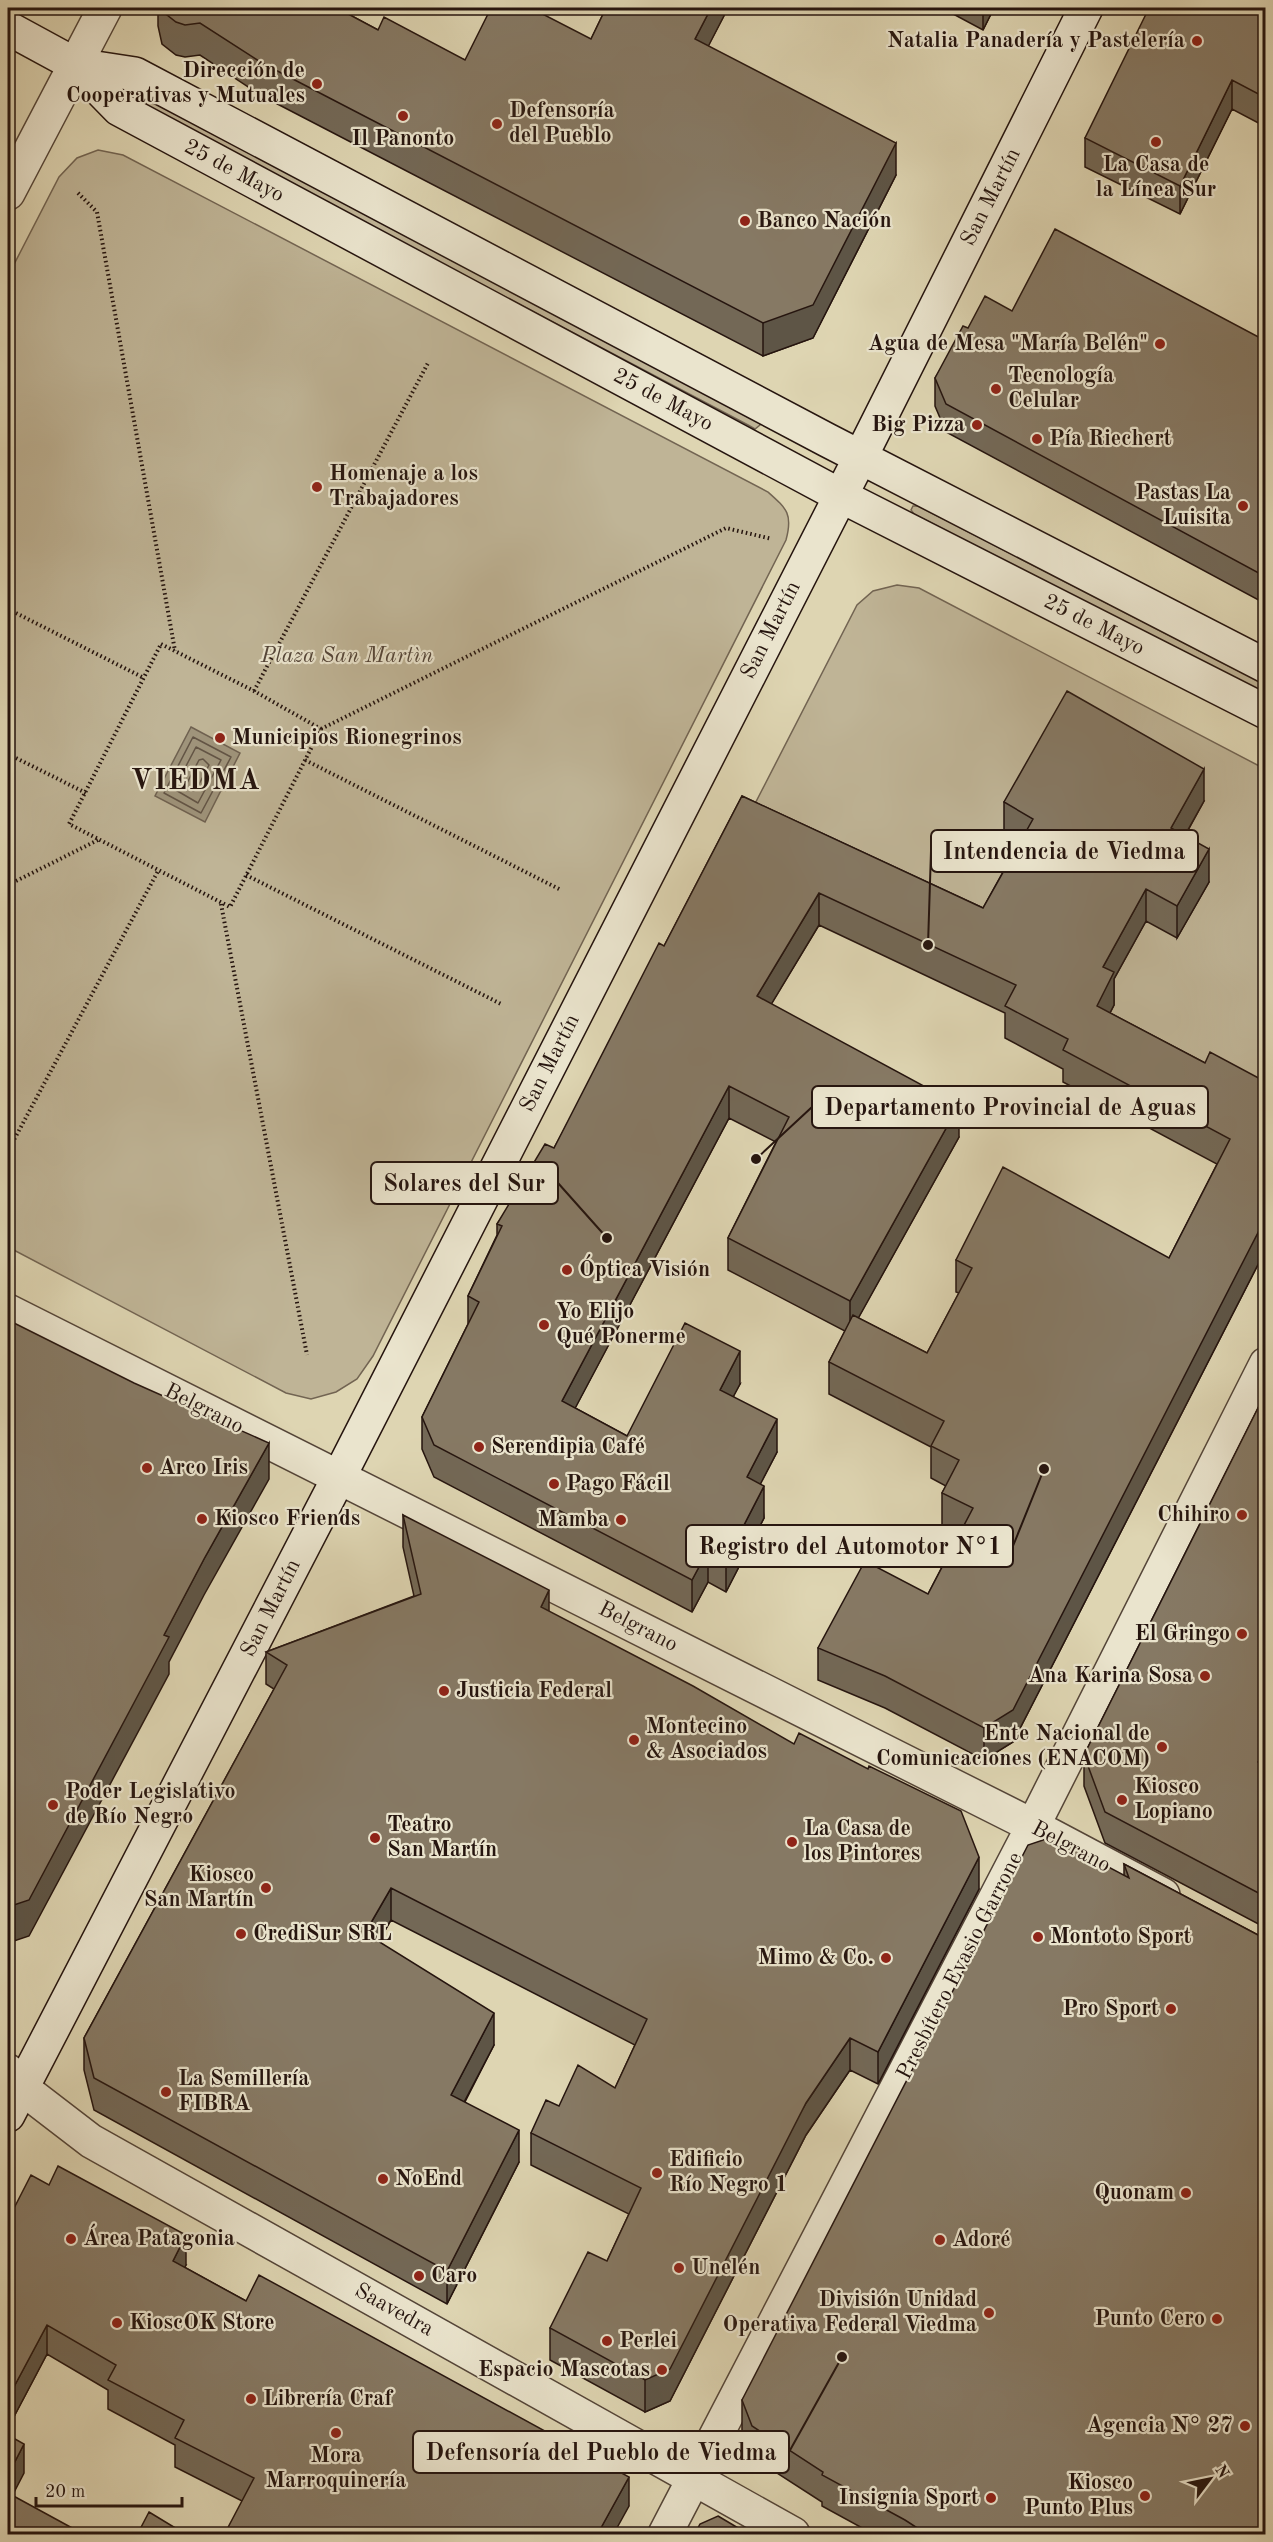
<svg xmlns="http://www.w3.org/2000/svg" width="1273" height="2542" font-family="'Old Standard TT',serif">
<rect width="100%" height="100%" fill="#ded5b2"/>
<filter id="stains"><feTurbulence type="fractalNoise" baseFrequency=".00333" numOctaves="4"/><feColorMatrix values="0 0 0 0 .2 0 0 0 0 .09 0 0 0 0 .02 0 0 0 .5 -.17"/></filter>
<radialGradient id="worn" r=".72"><stop offset=".6" stop-color="#630" stop-opacity="0"/><stop offset="1" stop-color="#630" stop-opacity=".3"/></radialGradient>
<path fill="#bfb496" stroke="#726452" stroke-width="1.5" d="M148,101H154L759,420L760,425L755,429L748,425L149,109L146,104Z
M98,150L123,155L768,492C787,509 793,514 786,540L373,1356L357,1379L336,1392L311,1399L286,1393L8,1247V276L59,177L77,158Z
M913,506H918L1265,685V696L914,514L911,510Z
M897,585L919,588L1265,769V1114L742,829L857,605L873,591Z"/>
<path fill="#9f947b" stroke="#6f6150" stroke-width="1.5" d="M191,727L240,753L205,822L155,796Z"/>
<g fill="none" stroke-linecap="round" stroke-linejoin="round">
<path stroke="#625445" stroke-width="1.5" d="M193,737L231,757L201,813L164,793Z
M196,747L221,760L198,803L174,789Z
M203,759L209,765L196,790L193,791L186,785L199,760Z"/>
<defs>
<path id="street" d="M8,193L105,8
M8,1311L1033,1826L1163,1895
M8,2071L22,2088L91,2141L793,2534
M665,2534L1033,1826L1266,1364"/>
<path id="secondary" d="M8,28L76,65L119,109L841,496L1266,712
M76,65L135,74L827,440L1266,666
M8,2115L339,1477L860,458L1086,8"/>
</defs>
<use href="#street" stroke="#544538" stroke-width="36"/>
<use href="#secondary" stroke="#26150f" stroke-width="36"/>
<path stroke="#26150f" stroke-width="4" stroke-dasharray="1.5 3" stroke-linecap="butt" d="M78,193L97,212L175,651
M8,609L144,678
M161,644L254,691L321,729L230,907L69,824Z
M254,691L428,363
M321,729L726,528L772,539
M8,754L86,793
M305,760L561,890
M246,875L503,1005
M8,885L98,840
M221,904L307,1355
M8,1151L158,871"/>
<use href="#street" stroke="#eae4cd" stroke-width="33"/>
<use href="#secondary" stroke="#eae4cd" stroke-width="33"/>
</g>
<path fill="#736856" stroke="#26150f" stroke-width="1.5" fill-rule="evenodd" d="M158,8H337L378,30L465,60L591,39L606,8H728L708,46L896,175L813,338L763,356L262,96L200,55L185,57L176,55L162,44L158,26Z
M942,8H994L983,30Z
M1266,8V127L1232,109L1180,214L1085,167V138Z
M1012,311L1266,341V604L946,432L935,406V378L968,328Z
M742,796L983,908L1019,843L1004,834V802L1204,801L1185,836L1209,882L1177,938L1146,921L1114,979V1005L1110,1013L1205,1063L1266,1082V1249L1013,1742L984,1760L885,1708L818,1680V1648L928,1594L959,1534L942,1525V1493L946,1486L931,1478V1447L829,1394V1362L845,1331L728,1270V1238L776,1142L729,1118L575,1408L627,1436L740,1384L733,1396L777,1452L760,1484L764,1518L726,1592L708,1582L692,1612L434,1477L422,1449V1417L468,1324V1296L497,1235V1224L554,1148L664,946ZM819,925L1005,1013V1038L1063,1069V1082L1217,1164L1169,1258L956,1260V1292L959,1293L927,1353L858,1318L959,1137L771,1004Z
M1266,1392V1928L1105,1843L1084,1786V1755Z
M403,1515L549,1612L979,1889L878,2084L850,2070L806,2135L670,2401L645,2412L550,2360V2328L607,2261L629,2214L531,2165V2133L559,2106L615,2088L635,2045L391,1920L379,1941L494,2045L465,2102L519,2162L447,2304L94,2110L84,2070V2038L274,1689L266,1684V1652L414,1596L403,1547Z
M1124,1864L1258,1935L1266,2535H875L822,2506V2502L752,2457L742,2430V2400L1124,1875Z
M8,2220L186,2265L184,2267L246,2301L629,2506L242,2501L175,2467V2445L108,2409V2390L47,2354L8,2428Z"/>
<path fill="#5e5546" stroke="#26150f" stroke-width="1.5" d="M711,8H728L695,72V39Z
M983,8H994L983,30Z
M1232,80V109L1180,214V186Z
M896,143V175L813,338L763,356V323Z
M1204,769V801L1171,860V828Z
M1209,849V882L1177,938V906Z
M1146,889V921L1114,979V1005L1097,1038V1006L1103,967Z
M819,893V925L757,1028V996Z
M729,1086V1118L562,1433V1401Z
M959,1105V1137L850,1333V1301Z
M1266,1217V1249L1013,1742L984,1760V1728Z
M740,1351V1384L720,1422V1390Z
M777,1419V1452L747,1510V1477Z
M269,1443V1479L204,1595L169,1662V1674L29,1936L8,1943V1907L164,1635L204,1559Z
M764,1486V1518L726,1592V1560Z
M708,1550V1582L692,1612V1580Z
M549,1590V1622L541,1607Z
M1266,1749V1780L1258,1762Z
M979,1857V1889L878,2084V2052Z
M391,1888V1920L365,1965V1933Z
M494,2013V2045L451,2127V2095Z
M850,2038V2070L806,2135L670,2401L645,2412V2380L806,2103Z
M519,2130V2162L447,2304V2271Z
M186,2235V2265L173,2290V2261Z
M47,2325V2354L8,2428V2398Z
M24,2444V2473L8,2504V2475Z
M629,2477V2506L613,2535H597Z"/>
<path fill="#867964" stroke="#26150f" stroke-width="1.5" d="M161,8H337L378,30L384,17L465,60L491,8H531L591,39L606,8H711L695,39L896,143L813,305L763,323L262,63L200,23L185,25L176,22L162,11Z
M1149,8H1266V98L1232,80L1180,186L1085,138Z
M1055,229L1266,341V577L946,404L935,378L963,326L968,328L985,296L1012,311Z
M1067,691L1204,769L1171,828L1209,849L1177,906L1146,889L1103,967L1114,972L1097,1006L1205,1063L1210,1052L1266,1082V1217L1013,1710L984,1728L885,1676L818,1648L865,1561L928,1594L973,1508L942,1493L959,1460L931,1446L944,1421L829,1362L853,1315L927,1353L972,1268L956,1260L1003,1167L1169,1258L1230,1139L1063,1050L1068,1039L1005,1006L1016,985L819,893L757,996L959,1105L850,1301L728,1238L789,1117L729,1086L562,1401L627,1436L685,1323L740,1351L720,1390L777,1419L747,1477L764,1486L726,1560L708,1550L692,1580L434,1445L422,1417L479,1302L468,1296L502,1226L497,1224L545,1144L554,1148L659,943L664,946L742,796L983,908L1033,819L1004,802Z
M8,1320L134,1383L269,1443L204,1559L164,1635L169,1637L29,1900L8,1907Z
M1266,1392V1749L1258,1762L1266,1766V1897L1105,1812L1084,1755Z
M403,1515L549,1590L541,1607L693,1686L794,1744L799,1733L868,1769L869,1766L961,1811L979,1857L878,2052L850,2038L806,2103L670,2369L645,2380L550,2328L588,2252L607,2261L641,2188L531,2133L546,2100L559,2106L578,2065L615,2088L647,2019L391,1888L365,1933L494,2013L451,2095L519,2130L447,2271L94,2078L84,2038L287,1665L266,1652L421,1594Z
M1052,1837L1129,1878L1124,1864L1258,1935L1266,1937V2535H928L905,2520L822,2475L823,2472L752,2426L742,2400L1028,1845Z
M58,2166L186,2235L173,2261L246,2301L259,2275L629,2477L597,2535H224L254,2478L175,2438L184,2420L108,2380L116,2365L47,2325L8,2398V2220L31,2175L49,2185Z
M8,2435L24,2444L8,2475Z
M8,2493L85,2535H8Z
M149,2512L187,2535H137Z
M718,2516L750,2535H694L700,2524Z"/>
<g fill="#8f2418" stroke="#eae4cd" stroke-width="2">
<circle cx="1197" cy="41" r="6"/>
<circle cx="317" cy="84" r="6"/>
<circle cx="403" cy="116" r="6"/>
<circle cx="497" cy="124" r="6"/>
<circle cx="1156" cy="142" r="6"/>
<circle cx="745" cy="221" r="6"/>
<circle cx="1160" cy="344" r="6"/>
<circle cx="996" cy="389" r="6"/>
<circle cx="977" cy="425" r="6"/>
<circle cx="1037" cy="439" r="6"/>
<circle cx="317" cy="487" r="6"/>
<circle cx="1243" cy="506" r="6"/>
<circle cx="220" cy="738" r="6"/>
<circle cx="567" cy="1270" r="6"/>
<circle cx="544" cy="1325" r="6"/>
<circle cx="479" cy="1447" r="6"/>
<circle cx="147" cy="1468" r="6"/>
<circle cx="554" cy="1484" r="6"/>
<circle cx="1242" cy="1515" r="6"/>
<circle cx="202" cy="1519" r="6"/>
<circle cx="621" cy="1520" r="6"/>
<circle cx="1242" cy="1634" r="6"/>
<circle cx="1205" cy="1676" r="6"/>
<circle cx="444" cy="1691" r="6"/>
<circle cx="634" cy="1740" r="6"/>
<circle cx="1162" cy="1747" r="6"/>
<circle cx="1122" cy="1800" r="6"/>
<circle cx="53" cy="1805" r="6"/>
<circle cx="375" cy="1838" r="6"/>
<circle cx="792" cy="1842" r="6"/>
<circle cx="266" cy="1888" r="6"/>
<circle cx="241" cy="1934" r="6"/>
<circle cx="1038" cy="1937" r="6"/>
<circle cx="886" cy="1958" r="6"/>
<circle cx="1171" cy="2009" r="6"/>
<circle cx="166" cy="2092" r="6"/>
<circle cx="657" cy="2173" r="6"/>
<circle cx="383" cy="2179" r="6"/>
<circle cx="1186" cy="2193" r="6"/>
<circle cx="71" cy="2239" r="6"/>
<circle cx="940" cy="2240" r="6"/>
<circle cx="679" cy="2268" r="6"/>
<circle cx="419" cy="2276" r="6"/>
<circle cx="989" cy="2313" r="6"/>
<circle cx="1217" cy="2319" r="6"/>
<circle cx="117" cy="2323" r="6"/>
<circle cx="607" cy="2341" r="6"/>
<circle cx="662" cy="2370" r="6"/>
<circle cx="251" cy="2399" r="6"/>
<circle cx="1245" cy="2426" r="6"/>
<circle cx="336" cy="2433" r="6"/>
<circle cx="1145" cy="2496" r="6"/>
<circle cx="991" cy="2498" r="6"/>
</g>
<g text-anchor="middle" dominant-baseline="central" stroke-width="4.5" stroke-linejoin="round" paint-order="stroke">
<g font-size="22" font-weight="bold" fill="#26150f" stroke="#eae4cd" text-anchor="start">
<text x="1185" y="41" text-anchor="end">Natalia Panadería y Pastelería</text>
<text x="305" y="71" text-anchor="end">Dirección de<tspan x="305" dy="25">Cooperativas y Mutuales</tspan></text>
<text x="509" y="111">Defensoría<tspan x="509" dy="25">del Pueblo</tspan></text>
<text x="403" y="139" text-anchor="middle">Il Panonto</text>
<text x="1156" y="165" text-anchor="middle">La Casa de<tspan x="1156" dy="25">la Línea Sur</tspan></text>
<text x="757" y="221">Banco Nación</text>
<text x="1148" y="344" text-anchor="end">Agua de Mesa "María Belén"</text>
<text x="1008" y="376">Tecnología<tspan x="1008" dy="25">Celular</tspan></text>
<text x="965" y="425" text-anchor="end">Big Pizza</text>
<text x="1049" y="439">Pía Riechert</text>
<text x="329" y="474">Homenaje a los<tspan x="329" dy="25">Trabajadores</tspan></text>
<text x="1231" y="493" text-anchor="end">Pastas La<tspan x="1231" dy="25">Luisita</tspan></text>
<text x="232" y="738">Municipios Rionegrinos</text>
<text x="579" y="1270">Óptica Visión</text>
<text x="556" y="1312">Yo Elijo<tspan x="556" dy="25">Qué Ponerme</tspan></text>
<text x="491" y="1447">Serendipia Café</text>
<text x="159" y="1468">Arco Iris</text>
<text x="566" y="1484">Pago Fácil</text>
<text x="1230" y="1515" text-anchor="end">Chihiro</text>
<text x="214" y="1519">Kiosco Friends</text>
<text x="609" y="1520" text-anchor="end">Mamba</text>
<text x="1230" y="1634" text-anchor="end">El Gringo</text>
<text x="1193" y="1676" text-anchor="end">Ana Karina Sosa</text>
<text x="456" y="1691">Justicia Federal</text>
<text x="646" y="1727">Montecino<tspan x="646" dy="25">&amp; Asociados</tspan></text>
<text x="1150" y="1734" text-anchor="end">Ente Nacional de<tspan x="1150" dy="25">Comunicaciones (ENACOM)</tspan></text>
<text x="1134" y="1787">Kiosco<tspan x="1134" dy="25">Lopiano</tspan></text>
<text x="65" y="1792">Poder Legislativo<tspan x="65" dy="25">de Río Negro</tspan></text>
<text x="387" y="1825">Teatro<tspan x="387" dy="25">San Martín</tspan></text>
<text x="804" y="1829">La Casa de<tspan x="804" dy="25">los Pintores</tspan></text>
<text x="254" y="1875" text-anchor="end">Kiosco<tspan x="254" dy="25">San Martín</tspan></text>
<text x="253" y="1934">CrediSur SRL</text>
<text x="1050" y="1937">Montoto Sport</text>
<text x="874" y="1958" text-anchor="end">Mimo &amp; Co.</text>
<text x="1159" y="2009" text-anchor="end">Pro Sport</text>
<text x="178" y="2079">La Semillería<tspan x="178" dy="25">FIBRA</tspan></text>
<text x="669" y="2160">Edificio<tspan x="669" dy="25">Río Negro 1</tspan></text>
<text x="395" y="2179">NoEnd</text>
<text x="1174" y="2193" text-anchor="end">Quonam</text>
<text x="83" y="2239">Área Patagonia</text>
<text x="952" y="2240">Adoré</text>
<text x="691" y="2268">Unelén</text>
<text x="431" y="2276">Caro</text>
<text x="977" y="2300" text-anchor="end">División Unidad<tspan x="977" dy="25">Operativa Federal Viedma</tspan></text>
<text x="1205" y="2319" text-anchor="end">Punto Cero</text>
<text x="129" y="2323">KioscOK Store</text>
<text x="619" y="2341">Perlei</text>
<text x="650" y="2370" text-anchor="end">Espacio Mascotas</text>
<text x="263" y="2399">Librería Craf</text>
<text x="1233" y="2426" text-anchor="end">Agencia N° 27</text>
<text x="336" y="2456" text-anchor="middle">Mora<tspan x="336" dy="25">Marroquinería</tspan></text>
<text x="1133" y="2483" text-anchor="end">Kiosco<tspan x="1133" dy="25">Punto Plus</tspan></text>
<text x="979" y="2498" text-anchor="end">Insignia Sport</text>
</g>
<g font-size="22" fill="#26150f" stroke="#eae4cd">
<text transform="translate(234 171) rotate(28)">25 de Mayo</text>
<text transform="translate(991 197) rotate(-63)">San Martín</text>
<text transform="translate(663 400) rotate(28)">25 de Mayo</text>
<text transform="translate(1094 625) rotate(27)">25 de Mayo</text>
<text transform="translate(771 630) rotate(-63)">San Martín</text>
<text transform="translate(550 1063) rotate(-63)">San Martín</text>
<text transform="translate(204 1409) rotate(27)">Belgrano</text>
<text transform="translate(271 1608) rotate(-63)">San Martín</text>
<text transform="translate(638 1627) rotate(27)">Belgrano</text>
<text transform="translate(1071 1847) rotate(28)">Belgrano</text>
<text transform="translate(960 1966) rotate(-63)">Presbítero Evasio Garrone</text>
<text transform="translate(394 2310) rotate(29)">Saavedra</text>
</g>
<g font-size="22" font-style="italic" fill="#544538" stroke="#eae4cd">
<text x="347" y="656">Plaza San Martìn</text>
</g>
<g font-size="28" font-weight="bold" letter-spacing="1.5" fill="#26150f" stroke="#eae4cd">
<text x="196" y="782">VIEDMA</text>
</g>
</g>
<path fill="none" stroke="#26150f" stroke-width="2" d="M928 945L931 851M756 1159L812 1107M607 1238L558 1183M1044 1469L1013 1546M842 2357L789 2452"/>
<g fill="#26150f" stroke="#eae4cd" stroke-width="2">
<circle cx="928" cy="945" r="6"/>
<circle cx="756" cy="1159" r="6"/>
<circle cx="607" cy="1238" r="6"/>
<circle cx="1044" cy="1469" r="6"/>
<circle cx="842" cy="2357" r="6"/>
</g>
<g fill="#eae4cd" stroke="#26150f" stroke-width="2">
<rect x="931" y="830" width="267" height="42" rx="6"/>
<rect x="812" y="1086" width="396" height="42" rx="6"/>
<rect x="371" y="1162" width="187" height="42" rx="6"/>
<rect x="686" y="1525" width="327" height="42" rx="6"/>
<rect x="413" y="2431" width="376" height="42" rx="6"/>
</g>
<g font-size="24" text-anchor="middle" font-weight="bold" fill="#26150f">
<text x="1064" y="859">Intendencia de Viedma</text>
<text x="1010" y="1115">Departamento Provincial de Aguas</text>
<text x="464" y="1191">Solares del Sur</text>
<text x="850" y="1554">Registro del Automotor N°1</text>
<text x="601" y="2460">Defensoría del Pueblo de Viedma</text>
</g>
<rect width="1273" height="2542" fill="none" stroke="#ded5b2" stroke-width="30"/>
<rect x="9" y="9" width="1255" height="2524" fill="none" stroke="#26150f" stroke-width="3"/>
<rect x="15" y="15" width="1243" height="2512" fill="none" stroke="#26150f" stroke-width="1.5"/>
<g transform="translate(1210 2479) rotate(58)" stroke="#eae4cd" stroke-width="4.5" paint-order="stroke">
<path d="M0-4.5L10 22L0 15L-10 22Z" fill="#26150f"/>
<text y="-9" font-size="16" font-weight="bold" text-anchor="middle" fill="#26150f">N</text>
</g>
<path d="M36 2497v9h146v-9" fill="none" stroke="#26150f" stroke-width="3"/>
<text x="45" y="2497" font-size="18" fill="#26150f" stroke="#eae4cd" stroke-width="4.5" paint-order="stroke">20 m</text>
<rect width="100%" height="100%" filter="url(#stains)"/>
<rect width="100%" height="100%" fill="url(#worn)"/>
</svg>
